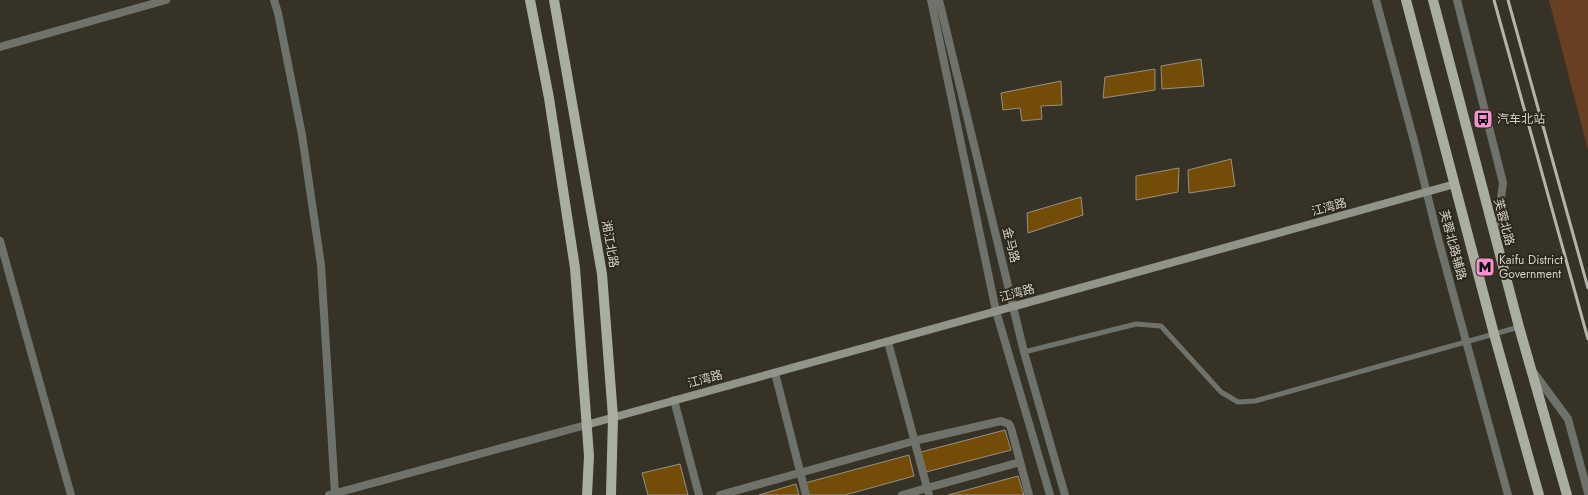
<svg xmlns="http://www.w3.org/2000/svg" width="1588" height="495" font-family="Jost,'Noto Sans SC',sans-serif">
<rect width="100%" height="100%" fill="#363326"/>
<path fill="#6a3e22" d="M1549,0H1588V150Z"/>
<path fill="#734d07" stroke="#998f82" d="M1201,59L1204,86L1162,89L1161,66Z
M1155,69V90L1103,98L1105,77Z
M1061,81L1062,105L1041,106L1042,119L1022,121L1020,108L1003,110L1001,93Z
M1231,159L1235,186L1189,193L1188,170Z
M1179,168L1178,192L1136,200V176Z
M1081,197L1083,215L1028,233L1027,213Z
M1005,430L1011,450L926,472L921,452Z
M909,455L914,476L845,495H808L805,483Z
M680,464L688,495H648L642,473Z
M1018,476L1024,495H948Z
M796,484L799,495H759Z"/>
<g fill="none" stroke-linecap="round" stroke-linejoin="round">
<path stroke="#6f716b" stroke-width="5" d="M1024,352L1136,324L1161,326L1221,392L1238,402L1255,401L1519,327"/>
<path stroke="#6f716b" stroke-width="8" d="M274,0L278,13L302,135L321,265L335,494
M0,47L166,0
M0,241L71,495
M888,342L929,495
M775,373L806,495
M674,400L699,495
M329,495L586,425
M720,495L914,441L1001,421L1009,424L1011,428L1029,495
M902,495L1020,462"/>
<path stroke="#6f716b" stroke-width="8" d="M931,0L996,311L1050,495
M939,0L1024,352L1065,495
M1376,0L1414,141L1439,242L1508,495
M1457,0L1503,183L1496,235
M1534,373L1568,419L1588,493"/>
<path stroke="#909489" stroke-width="8" d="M586,425L1455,184"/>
<path stroke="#aaaea1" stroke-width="10" d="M530,0L549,98L575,268L589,456L587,495
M554,0L602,274L613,417L611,495
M1406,0L1494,334L1539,495
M1433,0L1519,327L1567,495"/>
<path stroke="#b5b3aa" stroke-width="3" d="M1494,0L1588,339
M1508,0L1588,288"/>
</g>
<defs>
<symbol id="bus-square" viewBox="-11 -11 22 22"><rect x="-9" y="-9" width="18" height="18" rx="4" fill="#f690cf" stroke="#2c291c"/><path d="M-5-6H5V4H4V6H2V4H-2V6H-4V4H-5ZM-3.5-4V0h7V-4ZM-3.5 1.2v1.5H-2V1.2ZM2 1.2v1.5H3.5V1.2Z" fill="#111"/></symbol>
<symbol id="metro-square" viewBox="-11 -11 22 22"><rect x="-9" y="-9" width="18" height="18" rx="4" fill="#f690cf" stroke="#2c291c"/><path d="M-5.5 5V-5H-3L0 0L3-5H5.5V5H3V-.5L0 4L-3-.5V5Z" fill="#111"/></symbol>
</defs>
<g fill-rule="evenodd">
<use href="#bus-square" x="1472" y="108" width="22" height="22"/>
<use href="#metro-square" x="1474" y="256" width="22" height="22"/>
</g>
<g text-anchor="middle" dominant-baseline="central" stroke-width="4" stroke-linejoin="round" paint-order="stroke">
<g font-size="12" fill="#d4d3cb" stroke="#2c291c" text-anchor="start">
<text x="1497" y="119">汽车北站</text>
<text x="1499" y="260">Kaifu District<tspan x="1499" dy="14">Government</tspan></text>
</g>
<g font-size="12" fill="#d4d3cb" stroke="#2c291c">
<text transform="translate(1329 207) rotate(-15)">江湾路</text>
<text transform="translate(1504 222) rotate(75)">芙蓉北路</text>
<text transform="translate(610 244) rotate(80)">湘江北路</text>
<text transform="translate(1011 245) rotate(76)">金马路</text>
<text transform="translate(1453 245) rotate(75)">芙蓉北路辅路</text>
<text transform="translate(1017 293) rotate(-15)">江湾路</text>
<text transform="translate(705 379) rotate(-15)">江湾路</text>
</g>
</g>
</svg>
